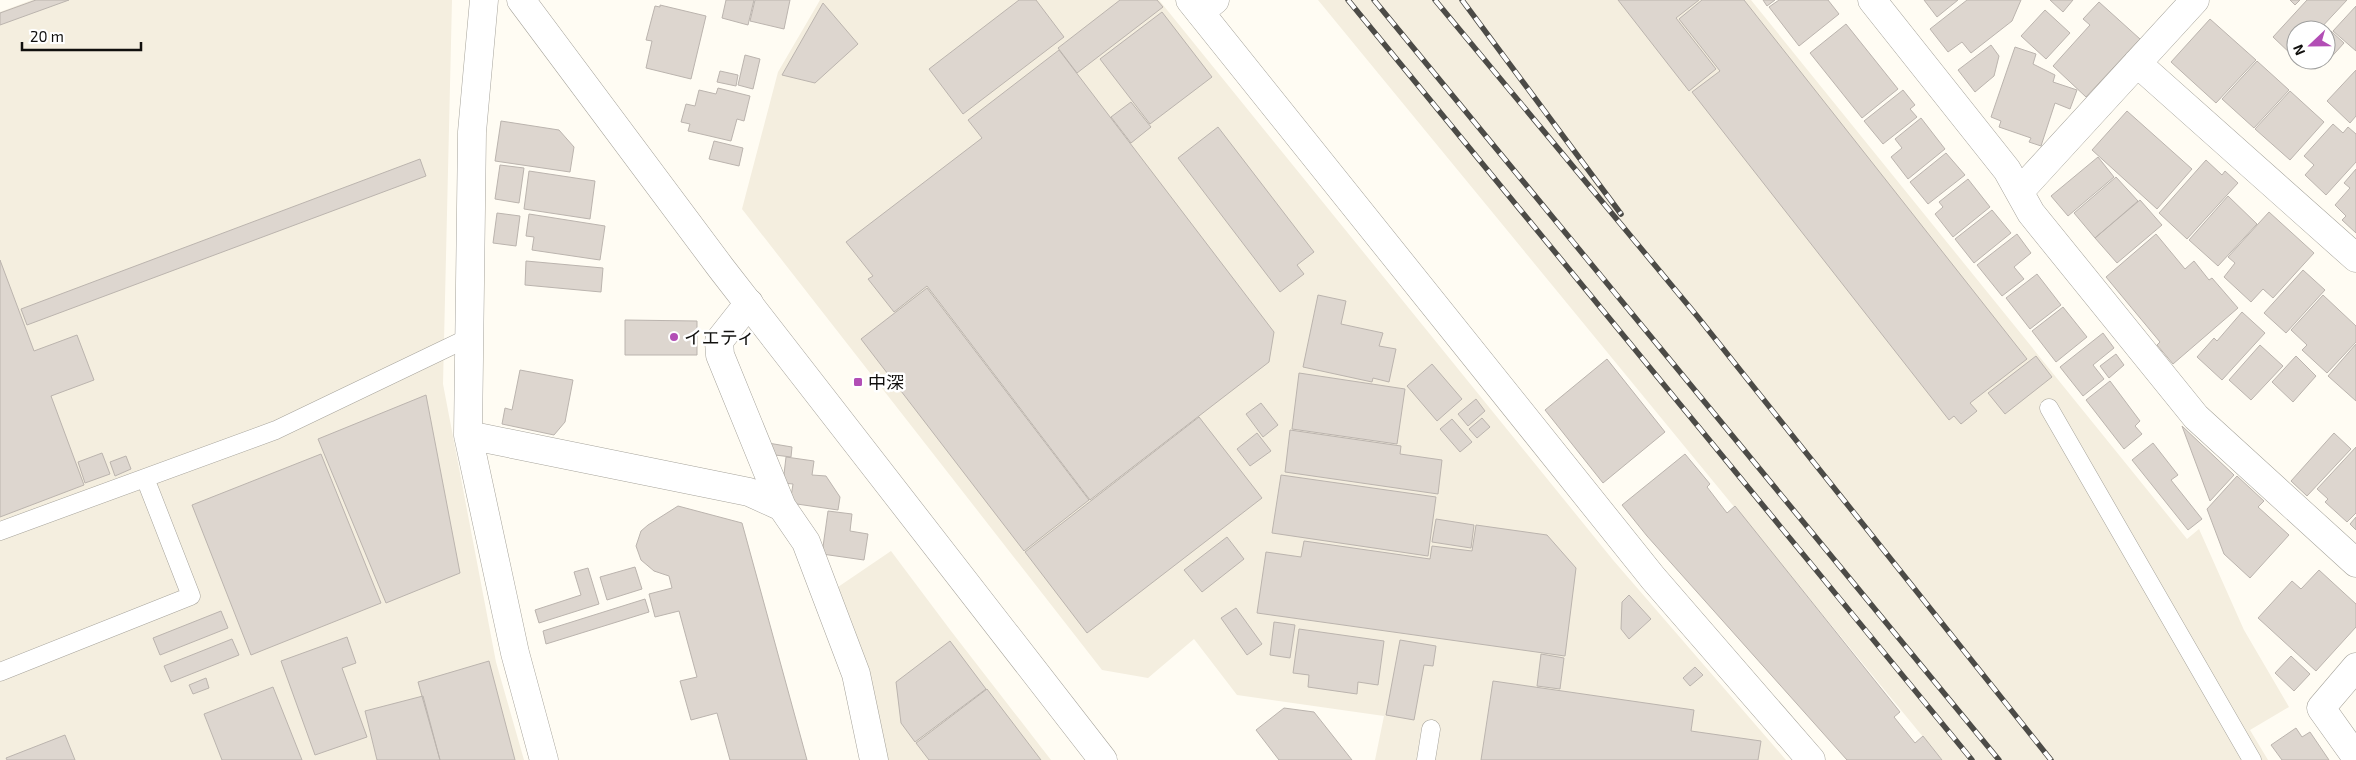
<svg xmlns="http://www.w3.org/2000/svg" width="2356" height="760" font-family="'Exo 2','Noto Sans JP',sans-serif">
<rect width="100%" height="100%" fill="#fffcf3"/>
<path fill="#f4eedf" d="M32,0H452L443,384L496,662L524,760H0V12Z
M820,0H1159L1613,560L1786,760H1375L1384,716L1237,695L1194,639L1148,678L1102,670L742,209L778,72Z
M1318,0H1751L2187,539L2199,529L2244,630L2289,707L2250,730L2268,760H1942Z
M891,551L951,631L1051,760H885L838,587Z"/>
<path fill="#ddd6cf" stroke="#bbb4ae" d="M36,0H69L0,25V13Z
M726,0H754L748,25L722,18Z
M755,0H790L784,29L750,21Z
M1019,0H1036L1064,37L963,114L929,69Z
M1120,0H1157L1163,7L1077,73L1058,48Z
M1618,0H1699L1676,18L1716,69L1689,91Z
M1702,0H1744L2027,359L1970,403L1977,411L1961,424L1954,416L1949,420L1692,92L1720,71L1679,19Z
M1763,0H1775L1767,6Z
M1779,0H1828L1839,14L1799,46L1769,7Z
M1924,0H1958L1937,17Z
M1967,0H2021L2012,21L1971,53L1962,42L1948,52L1930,29Z
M2050,0H2073L2063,12Z
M2290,0H2300L2295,5Z
M2307,0H2347L2319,30H2296L2294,57L2273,37Z
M2099,2L2140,39L2086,97L2053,66L2090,25L2083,19Z
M823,3L858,44L815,83L782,75Z
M660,5L706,16L691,79L646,68L652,41L646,40L655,6L660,7Z
M2356,6V51L2333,31Z
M2045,10L2070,33L2046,59L2021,36Z
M1162,12L1212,77L1150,124L1100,59Z
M2210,19L2256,60L2216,103L2171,62Z
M1846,24L1898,89L1862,118L1810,53Z
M2331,31L2344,43L2326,63L2322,60H2326V37Z
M1991,45L1999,56L1994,76L1975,92L1958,70Z
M2015,47L2036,54L2033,64L2055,75L2053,82L2077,90L2070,109L2055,103L2041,146L2029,142L2031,138L1999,127L2001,121L1991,117Z
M1059,50L1274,332L1269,362L1090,500L927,286L894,312L868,279L873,276L846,242L982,138L968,120Z
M745,55L760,59L753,89L738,85Z
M2257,61L2289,90L2254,128L2222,99Z
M2356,70V116L2350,123L2327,101Z
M720,71L738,75L736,86L717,82Z
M718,88L750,96L744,121L737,119L731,141L688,131L690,124L681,122L686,104L695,106L699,90L716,94Z
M1903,90L1915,105L1910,109L1917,117L1883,144L1864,121Z
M2290,91L2324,122L2290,160L2255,129Z
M1131,102L1151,127L1131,143L1111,117Z
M2127,111L2192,169L2157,209L2092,150Z
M1921,118L1945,149L1908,179L1891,157L1902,148L1895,139Z
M501,121L559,130L574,147L570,172L495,161Z
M2333,124L2343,133L2348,127L2356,134V162L2326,195L2305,175L2314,165L2304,156Z
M1218,127L1314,252L1297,265L1304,274L1280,292L1178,158Z
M714,141L743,148L739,166L709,159Z
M1946,153L1965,175L1928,204L1910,182Z
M2098,157L2114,177L2068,216L2051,196Z
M420,159L426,176L27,325L21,309Z
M2206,160L2222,175L2225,171L2238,183L2187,239L2159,213Z
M500,165L524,168L519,203L495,199Z
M2356,169V233L2342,220L2346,216L2335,205L2350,188L2344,183Z
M529,171L595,181L590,219L524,209Z
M2116,177L2138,201L2095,238L2074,213Z
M1968,179L1990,207L1953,237L1935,214L1943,207L1939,202Z
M2228,196L2257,224L2218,266L2189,240Z
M2140,200L2162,225L2117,263L2095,238Z
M1992,210L2011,233L1974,263L1955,239Z
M2269,212L2314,253L2273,298L2263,289L2251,302L2224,277L2235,263L2228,257Z
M497,213L520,216L516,246L493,243Z
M529,214L605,226L600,260L532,250L534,237L526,236Z
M2017,234L2031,253L2014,267L2024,279L2002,296L1977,265Z
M2156,234L2185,269L2194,261L2209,280L2212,278L2238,308L2173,364L2157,345L2160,342L2106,277Z
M0,260L34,351L77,335L94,380L51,396L84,485L0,517Z
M526,261L603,268L601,292L525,285Z
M2303,270L2325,290L2286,333L2264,313Z
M2037,274L2061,305L2030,329L2006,298Z
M927,288L1089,500L1024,551L861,339Z
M1318,295L1346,301L1341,324L1383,333L1379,346L1396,349L1389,382L1373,378L1372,382L1303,367Z
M2323,295L2356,326V342L2327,373L2302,350L2307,345L2291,330Z
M2063,307L2087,337L2056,362L2032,331Z
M2242,312L2265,333L2222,380L2197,357L2214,338L2217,341Z
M625,320L697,321V355H625Z
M2103,333L2114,348L2093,365L2104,379L2083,396L2060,367Z
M2356,344V401L2328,376Z
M2260,345L2283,366L2251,400L2229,380Z
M2116,354L2124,365L2109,378L2100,366Z
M2036,356L2052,377L2005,414L1988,393Z
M2296,356L2316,376L2293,402L2272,382Z
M1607,359L1665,432L1603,483L1545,410Z
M1432,364L1462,399L1437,421L1407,386Z
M520,370L573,380L565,422L554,435L502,424L505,408L512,410Z
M1299,373L1405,389L1397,444L1292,429Z
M2110,381L2140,421L2135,426L2142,434L2124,449L2086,400Z
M426,395L460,573L386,603L318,439Z
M1476,399L1485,411L1468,426L1458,414Z
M1261,403L1278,425L1263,437L1246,414Z
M1199,417L1262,498L1087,633L1025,552Z
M1482,418L1490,427L1477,438L1469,429Z
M1452,419L1472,442L1460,452L1440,429Z
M2182,426L2234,475L2210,501Z
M1290,430L1401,446L1400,454L1442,460L1438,494L1285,472Z
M1257,433L1271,451L1250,466L1237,449Z
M2334,433L2351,449L2307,496L2291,481Z
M768,443L792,447L791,457L767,454Z
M2153,443L2178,475L2171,480L2202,519L2188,530L2132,460Z
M2356,447V513L2347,522L2325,502L2328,499L2317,489Z
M102,453L110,474L85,483L78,462Z
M321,454L381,603L251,655L192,505Z
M1685,454L1710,484L1707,487L1727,513L1735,506L1900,712L1894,717L1915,743L1923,736L1942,760H1847L1647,536L1622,505Z
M126,456L131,469L115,476L110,462Z
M786,457L814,461L812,475L826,476L840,497L838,510L790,503L793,484L783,483Z
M1281,475L1436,497L1428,556L1272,533Z
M2237,476L2264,501L2258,507L2289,535L2250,578L2224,554L2207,509Z
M678,506L742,523L807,760H730L717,713L691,720L680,681L697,677L679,611L655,617L649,594L672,588L669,576L654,571L641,560L636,546L641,531L648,525Z
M828,511L852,514L850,531L868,534L864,560L822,554Z
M2356,517V530L2350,524Z
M1436,519L1474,525L1471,548L1432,542Z
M1476,525L1547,535L1576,568L1565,656L1257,613L1266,552L1301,557L1304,541L1430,559L1432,546L1472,551Z
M1227,537L1244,559L1202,592L1184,570Z
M635,567L642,589L607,600L600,577Z
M588,568L599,604L539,623L535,610L581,595L574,572Z
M2319,570L2356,604V627L2316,671L2258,618L2292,581L2301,589Z
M1629,595L1651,619L1629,639L1621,629L1622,602Z
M645,599L649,612L546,644L543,631Z
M1236,608L1262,644L1247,655L1221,618Z
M221,611L228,628L160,655L153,638Z
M1274,622L1295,625L1290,658L1270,655Z
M1299,629L1384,641L1378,685L1358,682L1357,694L1308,687L1309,675L1293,673Z
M347,637L356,663L342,668L367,737L315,755L281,661Z
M232,639L239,655L171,682L164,666Z
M1400,640L1436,646L1433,666L1424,665L1414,720L1386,715Z
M950,641L986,689L915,742L901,723L896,682Z
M1541,654L1564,658L1560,689L1537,686Z
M2291,656L2310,674L2294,691L2275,673Z
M489,661L515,760H440L418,682Z
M1695,667L1703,675L1690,686L1683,678Z
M206,678L209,688L193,694L189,685Z
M1493,681L1694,710L1691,731L1761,741L1758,760H1481Z
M273,687L302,760H222L204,714Z
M987,689L1041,760H929L916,743Z
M423,696L440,760H377L365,711Z
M1284,708L1314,712L1352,760H1279L1256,730Z
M2296,728L2302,737L2310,732L2329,760H2282L2271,745Z
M65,735L75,760H7L6,758Z"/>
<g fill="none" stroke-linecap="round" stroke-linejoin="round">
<defs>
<path id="service" d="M2049,408L2252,760
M0,531L276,430L470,337
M0,672L191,596L145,478
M1426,760L1431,729"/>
<path id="minor" d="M484,0L472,132L468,435L515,653L544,760
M1190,0L1653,578L1811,760
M1872,0L2007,170L2031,213L2196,417L2356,563
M2137,63L2356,258
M2020,191L2195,0
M749,303L719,341L720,355L782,507
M468,435L749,492L782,507L806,542L856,674L874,760
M2356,667L2321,708L2356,757"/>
<path id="tertiary" d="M521,0L721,268L1103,760
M1200,12L1215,0"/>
</defs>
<use href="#service" stroke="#a6a39b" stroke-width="19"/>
<use href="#minor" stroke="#a6a39b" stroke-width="29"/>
<use href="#tertiary" stroke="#a6a39b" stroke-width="29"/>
<use href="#service" stroke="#fff" stroke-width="18"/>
<use href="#minor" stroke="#fff" stroke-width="28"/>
<use href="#tertiary" stroke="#fff" stroke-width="28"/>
<defs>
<path id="rail" d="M1348,0L1972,760
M1374,0L1999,760
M1435,0L1697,316L2051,760
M1462,0L1621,214"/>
</defs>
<use href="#rail" stroke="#4c4b47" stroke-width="5.5"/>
<use href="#rail" stroke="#fff" stroke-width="4" stroke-dasharray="11" stroke-linecap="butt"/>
</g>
<g fill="#b24eb5" stroke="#fff" stroke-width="2">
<circle cx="674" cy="337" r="5"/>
<rect x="853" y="377" width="10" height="10" rx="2.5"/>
</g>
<g text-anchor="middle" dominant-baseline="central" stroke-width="5" stroke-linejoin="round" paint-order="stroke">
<g font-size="18" fill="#100f0d" stroke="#fff" text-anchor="start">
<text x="684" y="337">イエティ</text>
<text x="868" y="382">中深</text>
</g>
</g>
<g transform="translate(2311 45) rotate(248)"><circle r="24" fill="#ffffff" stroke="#9f9f9e"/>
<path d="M0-4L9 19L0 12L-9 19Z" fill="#b24eb5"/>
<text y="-8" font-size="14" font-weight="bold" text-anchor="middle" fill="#100f0d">N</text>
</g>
<path d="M22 42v8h119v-8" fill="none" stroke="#100f0d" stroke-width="2.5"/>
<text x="30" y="42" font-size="15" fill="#100f0d" stroke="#ffffff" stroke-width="4" paint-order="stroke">20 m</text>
</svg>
